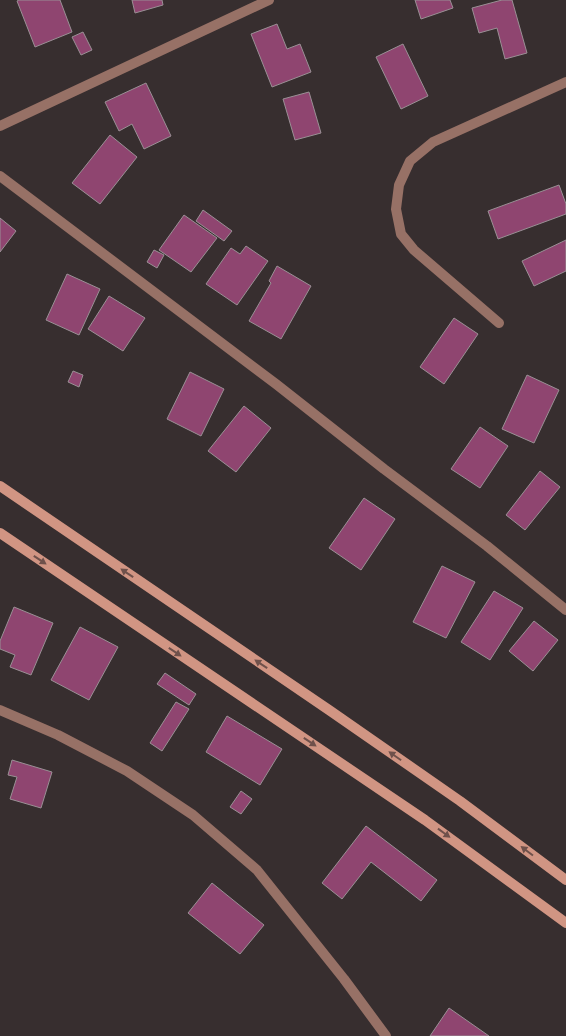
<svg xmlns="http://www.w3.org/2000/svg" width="566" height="1036" font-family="Jost,sans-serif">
<rect width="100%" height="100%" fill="#372e2f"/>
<path fill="#8f4570" stroke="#9a9095" d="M19,0H60L72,32L35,47L17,1Z
M132,0H162L163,5L135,13Z
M415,0H450L453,8L421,19Z
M502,0H512L527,53L505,59L497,28L479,33L472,8Z
M277,24L287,49L300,44L311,72L272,87L251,34Z
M83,32L92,50L81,55L72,37Z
M403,44L428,96L401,109L376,57Z
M146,83L171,136L144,149L132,124L119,131L105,102Z
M309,92L321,133L295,140L283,99Z
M110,135L137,157L100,204L72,183Z
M559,185L566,204V214L498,239L488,211Z
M203,210L232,231L224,241L196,221Z
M184,215L217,238L191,272L159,250Z
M0,218L16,231L0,252Z
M566,240V271L534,286L522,261Z
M246,246L268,261L237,305L206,284L231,248L240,254Z
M154,250L164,255L157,268L147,262Z
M277,266L311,286L281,339L249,321L271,283L269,281Z
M67,274L100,289L79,335L46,320Z
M109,296L145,318L123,351L88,329Z
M454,318L478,334L444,384L420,367Z
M73,371L83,375L79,387L68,382Z
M190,372L224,389L201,436L167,419Z
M527,375L559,390L534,443L502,429Z
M244,406L271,428L236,472L208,451Z
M480,427L508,446L480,488L451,469Z
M540,471L560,487L525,530L506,515Z
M364,498L395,519L361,570L329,548Z
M442,566L475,582L446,638L413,622Z
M494,591L523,608L490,660L461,642Z
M14,607L53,623L31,675L10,667L15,655L0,649V641Z
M534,621L558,640L533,671L509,651Z
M80,627L118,647L89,700L51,680Z
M165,673L196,694L189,705L157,684Z
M176,702L189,709L162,751L150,743Z
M227,716L282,749L260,785L206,752Z
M12,760L52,772L41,808L10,799L17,777L8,775Z
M241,791L252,799L241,814L230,807Z
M366,826L437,880L421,901L371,862L342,899L322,883Z
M212,883L264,925L240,954L188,913Z
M449,1008L489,1036H430Z"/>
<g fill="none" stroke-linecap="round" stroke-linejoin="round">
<path stroke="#977166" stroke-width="10" d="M0,126L269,0
M0,176L276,384L384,469L487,546L566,610
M499,323L414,250L401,234L396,209L399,185L410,161L433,142L566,82
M0,710L58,735L127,771L193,815L257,870L344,979L386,1036"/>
<path stroke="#d19583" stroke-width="10" d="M0,486L329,710L460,801L566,880
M0,533L425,820L566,923"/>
</g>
<defs><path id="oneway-solid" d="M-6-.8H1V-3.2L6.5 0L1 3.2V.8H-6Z" transform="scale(1.25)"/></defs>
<g fill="#6f514b">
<use href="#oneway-solid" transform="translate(40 560) rotate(34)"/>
<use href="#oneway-solid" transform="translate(127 573) rotate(-146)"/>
<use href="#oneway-solid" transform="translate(175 652) rotate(34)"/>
<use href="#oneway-solid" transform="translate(261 664) rotate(-146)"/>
<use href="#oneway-solid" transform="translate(310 742) rotate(34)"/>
<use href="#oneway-solid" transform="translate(395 756) rotate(-145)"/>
<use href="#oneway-solid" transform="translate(444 833) rotate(36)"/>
<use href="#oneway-solid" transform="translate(527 851) rotate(-143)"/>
</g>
</svg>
